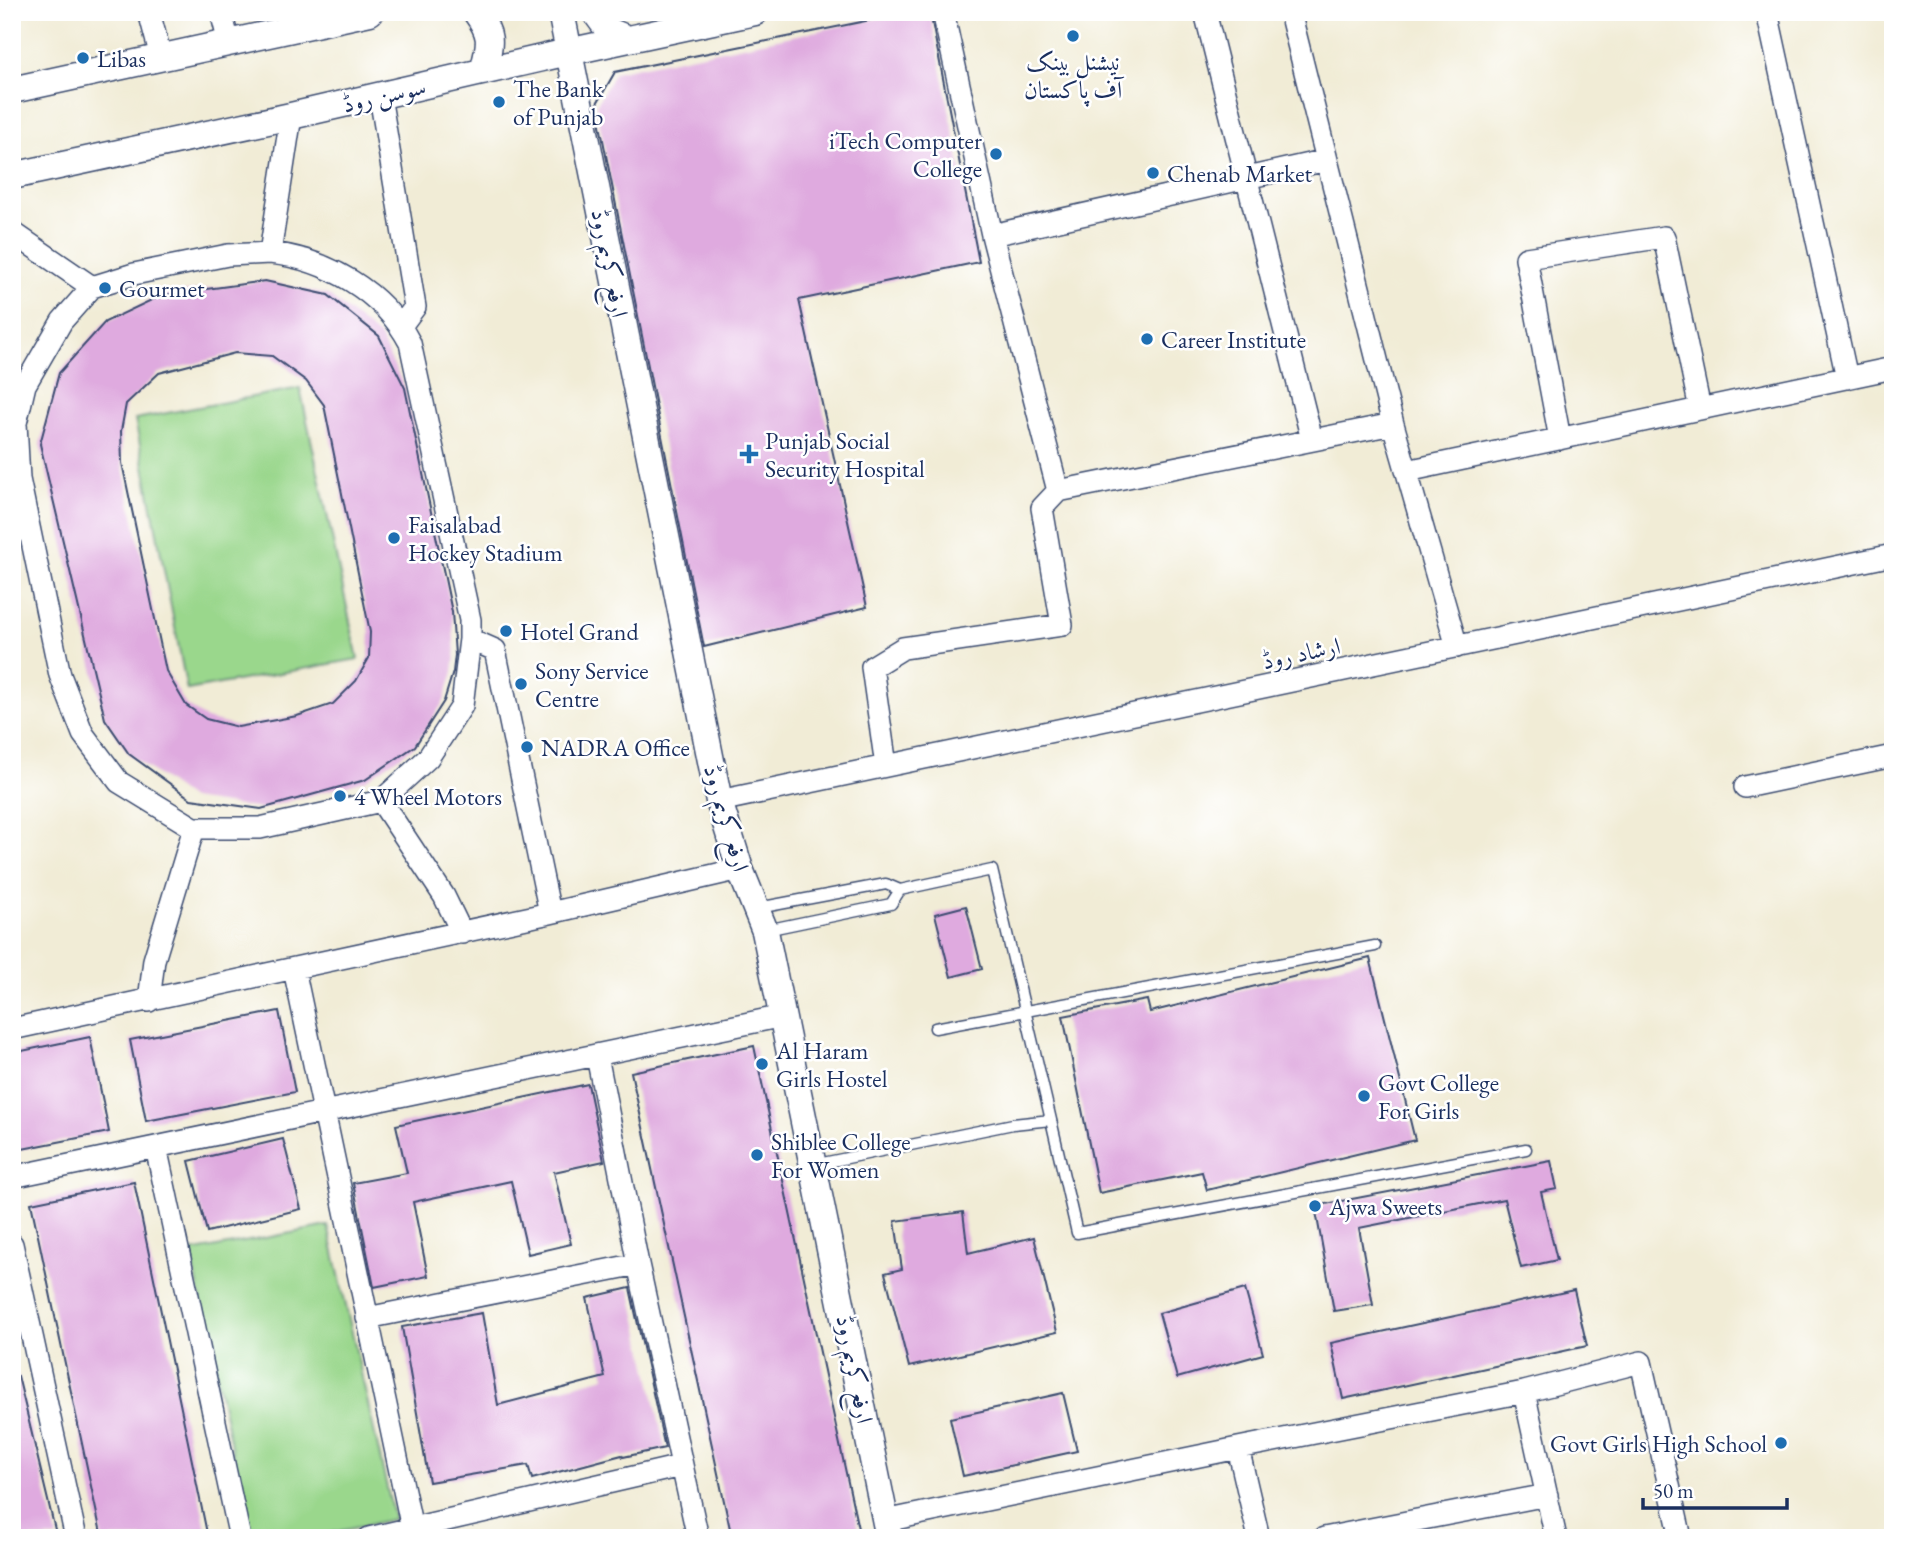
<svg xmlns="http://www.w3.org/2000/svg" width="1905" height="1550" font-family="'EB Garamond',Amiri,serif">
<rect width="100%" height="100%" fill="#fff"/>
<filter id="ink" filterUnits="userSpaceOnUse"><feTurbulence type="fractalNoise" baseFrequency=".0143" numOctaves="2"/><feDisplacementMap in="SourceGraphic" scale="14" xChannelSelector="R" yChannelSelector="G"/><feConvolveMatrix kernelMatrix="1 2 1 2 8 2 1 2 1" color-interpolation-filters="sRGB"/></filter>
<filter id="wash" filterUnits="userSpaceOnUse"><feTurbulence type="fractalNoise" baseFrequency=".00686" numOctaves="4" result="noise"/><feDisplacementMap in="SourceGraphic" scale="28" xChannelSelector="R" yChannelSelector="G"/><feGaussianBlur stdDeviation="1.57" result="paint"/><feColorMatrix in="noise" values="0 0 0 0 0 0 0 0 0 0 0 0 0 0 0 0 0 1.4 0 .05"/><feComposite in="paint" operator="in"/></filter>
<g filter="url(#wash)">
<rect width="100%" height="100%" fill="#f1ecd6"/>
<path fill="#9ad78c" stroke="#5a8375" stroke-width="2" d="M300,388L358,659L187,690L135,419Z
M328,1226L394,1519L309,1538H250L191,1252Z"/>
<g id="blocks">
<path fill="#dfaadf" fill-rule="evenodd" d="M910,12H930L979,262L799,300L867,607L704,647L596,105L615,72Z
M265,281L328,295L379,336L405,388L452,612L455,655L453,672L444,701L415,746L365,780L261,809L191,799L129,754L105,719L40,444L59,373L105,322L162,295ZM235,353L272,356L306,381L324,405L370,632L369,658L356,681L333,704L297,716L238,727L206,719L186,705L166,671L122,463L121,431L126,404L159,373Z
M966,906L982,969L951,977L935,914Z
M1370,958L1415,1140L1207,1190L1202,1172L1099,1193L1063,1016L1147,1000L1150,1012Z
M279,1011L295,1092L146,1121L130,1040Z
M90,1037L109,1132L12,1151V1053Z
M754,1046L860,1538H732L631,1072Z
M588,1084L604,1161L554,1172L571,1244L528,1254L511,1181L413,1202L428,1276L374,1287L353,1183L407,1173L396,1125Z
M283,1139L301,1209L207,1232L189,1161Z
M1551,1161L1557,1189L1541,1192L1557,1260L1521,1268L1504,1199L1359,1228L1373,1305L1334,1311L1315,1206Z
M134,1182L208,1538H102L31,1203Z
M963,1212L968,1253L1034,1237L1057,1332L909,1367L885,1273L902,1269L895,1221Z
M630,1288L665,1448L623,1457L622,1455L532,1479L528,1465L429,1482L402,1327L482,1313L498,1405L605,1377L587,1298Z
M1245,1289L1263,1354L1177,1378L1159,1313Z
M1574,1290L1587,1346L1343,1399L1331,1343Z
M18,1376L57,1538H12V1377Z
M1063,1393L1077,1451L963,1476L950,1418Z"/>
</g>
</g>
<g filter="url(#ink)">
<use href="#blocks" fill-opacity="0" stroke="#3b4b70" stroke-width="2"/>
<g fill="none" stroke-linecap="round" stroke-linejoin="round">
<defs>
<path id="service" d="M758,908L886,884L900,890L992,870L1051,1120L1013,1124L813,1165
M766,930L891,904L900,890
M935,1028L1375,946
M1051,1120L1077,1233L1526,1149"/>
<path id="minor" d="M149,12L161,57
M221,12L229,43
M943,12L992,235L1058,491
M1205,12L1312,440
M1290,12L1393,424L1457,647
M1767,12L1847,378
M380,96L415,307L401,326
M12,232L92,287
M992,235L1327,160
M270,253C326,259 383,291 410,343L470,620V639L462,706L428,758L381,801L260,828H194L119,782L83,734L60,675L19,479L16,423L25,385L62,321L92,287L134,274L228,255Z
M270,253L291,116
M1560,439L1526,258L1664,237L1700,409
M1407,471L1893,368
M470,639L495,650L550,913
M886,766L872,667L903,648L1062,625L1042,508L1058,491L1393,424
M1745,787L1893,756
M381,801L444,896L462,933
M719,801L1893,555
M294,969L414,1538
M149,1001L154,960L194,828
M12,1029L550,913L740,869
M597,1056L638,1264L698,1538
M156,1147L240,1538
M12,1177L783,1016
M12,1244L76,1538
M367,1318L638,1264
M1524,1392L1556,1538
M1238,1448L1259,1538
M885,1521L1238,1448L1524,1392L1641,1362L1681,1538
M369,1538L681,1466
M1324,1538L1547,1495"/>
<path id="tertiary" d="M476,12C494,37 490,43 483,72
M561,12L719,801L740,869L765,931L889,1538
M595,12L609,31L628,39
M12,90L370,12
M12,176L291,116L568,52L755,12"/>
</defs>
<use href="#service" stroke="#3b4b70" stroke-width="13"/>
<use href="#minor" stroke="#3b4b70" stroke-width="24"/>
<use href="#tertiary" stroke="#3b4b70" stroke-width="29"/>
<use href="#service" stroke="#fff" stroke-width="10"/>
<use href="#minor" stroke="#fff" stroke-width="21"/>
<use href="#tertiary" stroke="#fff" stroke-width="26"/>
</g>
</g>
<g fill="#1f6fb2" stroke="#fff" stroke-width="2.5">
<circle cx="1073" cy="36" r="7"/>
<circle cx="83" cy="58" r="7"/>
<circle cx="499" cy="102" r="7"/>
<circle cx="996" cy="154" r="7"/>
<circle cx="1153" cy="173" r="7"/>
<circle cx="105" cy="288" r="7"/>
<circle cx="1147" cy="339" r="7"/>
<path d="M745.5 443.5h7v7h7v7h-7v7h-7v-7h-7v-7h7z"/>
<circle cx="394" cy="538" r="7"/>
<circle cx="506" cy="631" r="7"/>
<circle cx="521" cy="684" r="7"/>
<circle cx="527" cy="747" r="7"/>
<circle cx="340" cy="796" r="7"/>
<circle cx="762" cy="1064" r="7"/>
<circle cx="1364" cy="1096" r="7"/>
<circle cx="757" cy="1155" r="7"/>
<circle cx="1315" cy="1206" r="7"/>
<circle cx="1781" cy="1443" r="7"/>
</g>
<g text-anchor="middle" dominant-baseline="central" stroke-width="5" stroke-linejoin="round" paint-order="stroke">
<g font-size="24" fill="#1b2f5e" stroke="#fff" text-anchor="start">
<text x="97" y="58">Libas</text>
<text x="1073" y="61" text-anchor="middle">نیشنل بینک<tspan x="1073" dy="28">آف پاکستان</tspan></text>
<text x="513" y="88">The Bank<tspan x="513" dy="28">of Punjab</tspan></text>
<text x="982" y="140" text-anchor="end">iTech Computer<tspan x="982" dy="28">College</tspan></text>
<text x="1167" y="173">Chenab Market</text>
<text x="119" y="288">Gourmet</text>
<text x="1161" y="339">Career Institute</text>
<text x="765" y="440">Punjab Social<tspan x="765" dy="28">Security Hospital</tspan></text>
<text x="408" y="524">Faisalabad<tspan x="408" dy="28">Hockey Stadium</tspan></text>
<text x="520" y="631">Hotel Grand</text>
<text x="535" y="670">Sony Service<tspan x="535" dy="28">Centre</tspan></text>
<text x="541" y="747">NADRA Office</text>
<text x="354" y="796">4 Wheel Motors</text>
<text x="776" y="1050">Al Haram<tspan x="776" dy="28">Girls Hostel</tspan></text>
<text x="1378" y="1082">Govt College<tspan x="1378" dy="28">For Girls</tspan></text>
<text x="771" y="1141">Shiblee College<tspan x="771" dy="28">For Women</tspan></text>
<text x="1329" y="1206">Ajwa Sweets</text>
<text x="1767" y="1443" text-anchor="end">Govt Girls High School</text>
</g>
<g font-size="24" fill="#1b2f5e" stroke="#fff">
<text transform="translate(384 95) rotate(-13)">سوسن روڈ</text>
<text transform="translate(610 263) rotate(79)">ارفع کریم روڈ</text>
<text transform="translate(1301 653) rotate(-12)">ارشاد روڈ</text>
<text transform="translate(727 818) rotate(74)">ارفع کریم روڈ</text>
<text transform="translate(855 1369) rotate(79)">ارفع کریم روڈ</text>
</g>
</g>
<rect width="1905" height="1550" fill="none" stroke="#fff" stroke-width="42"/>
<path d="M1643 1498v10h144v-10" fill="none" stroke="#1b2f5e" stroke-width="3.5"/>
<text x="1653" y="1498" font-size="21" fill="#1b2f5e" stroke="#ffffff" stroke-width="5" paint-order="stroke">50 m</text>
</svg>
